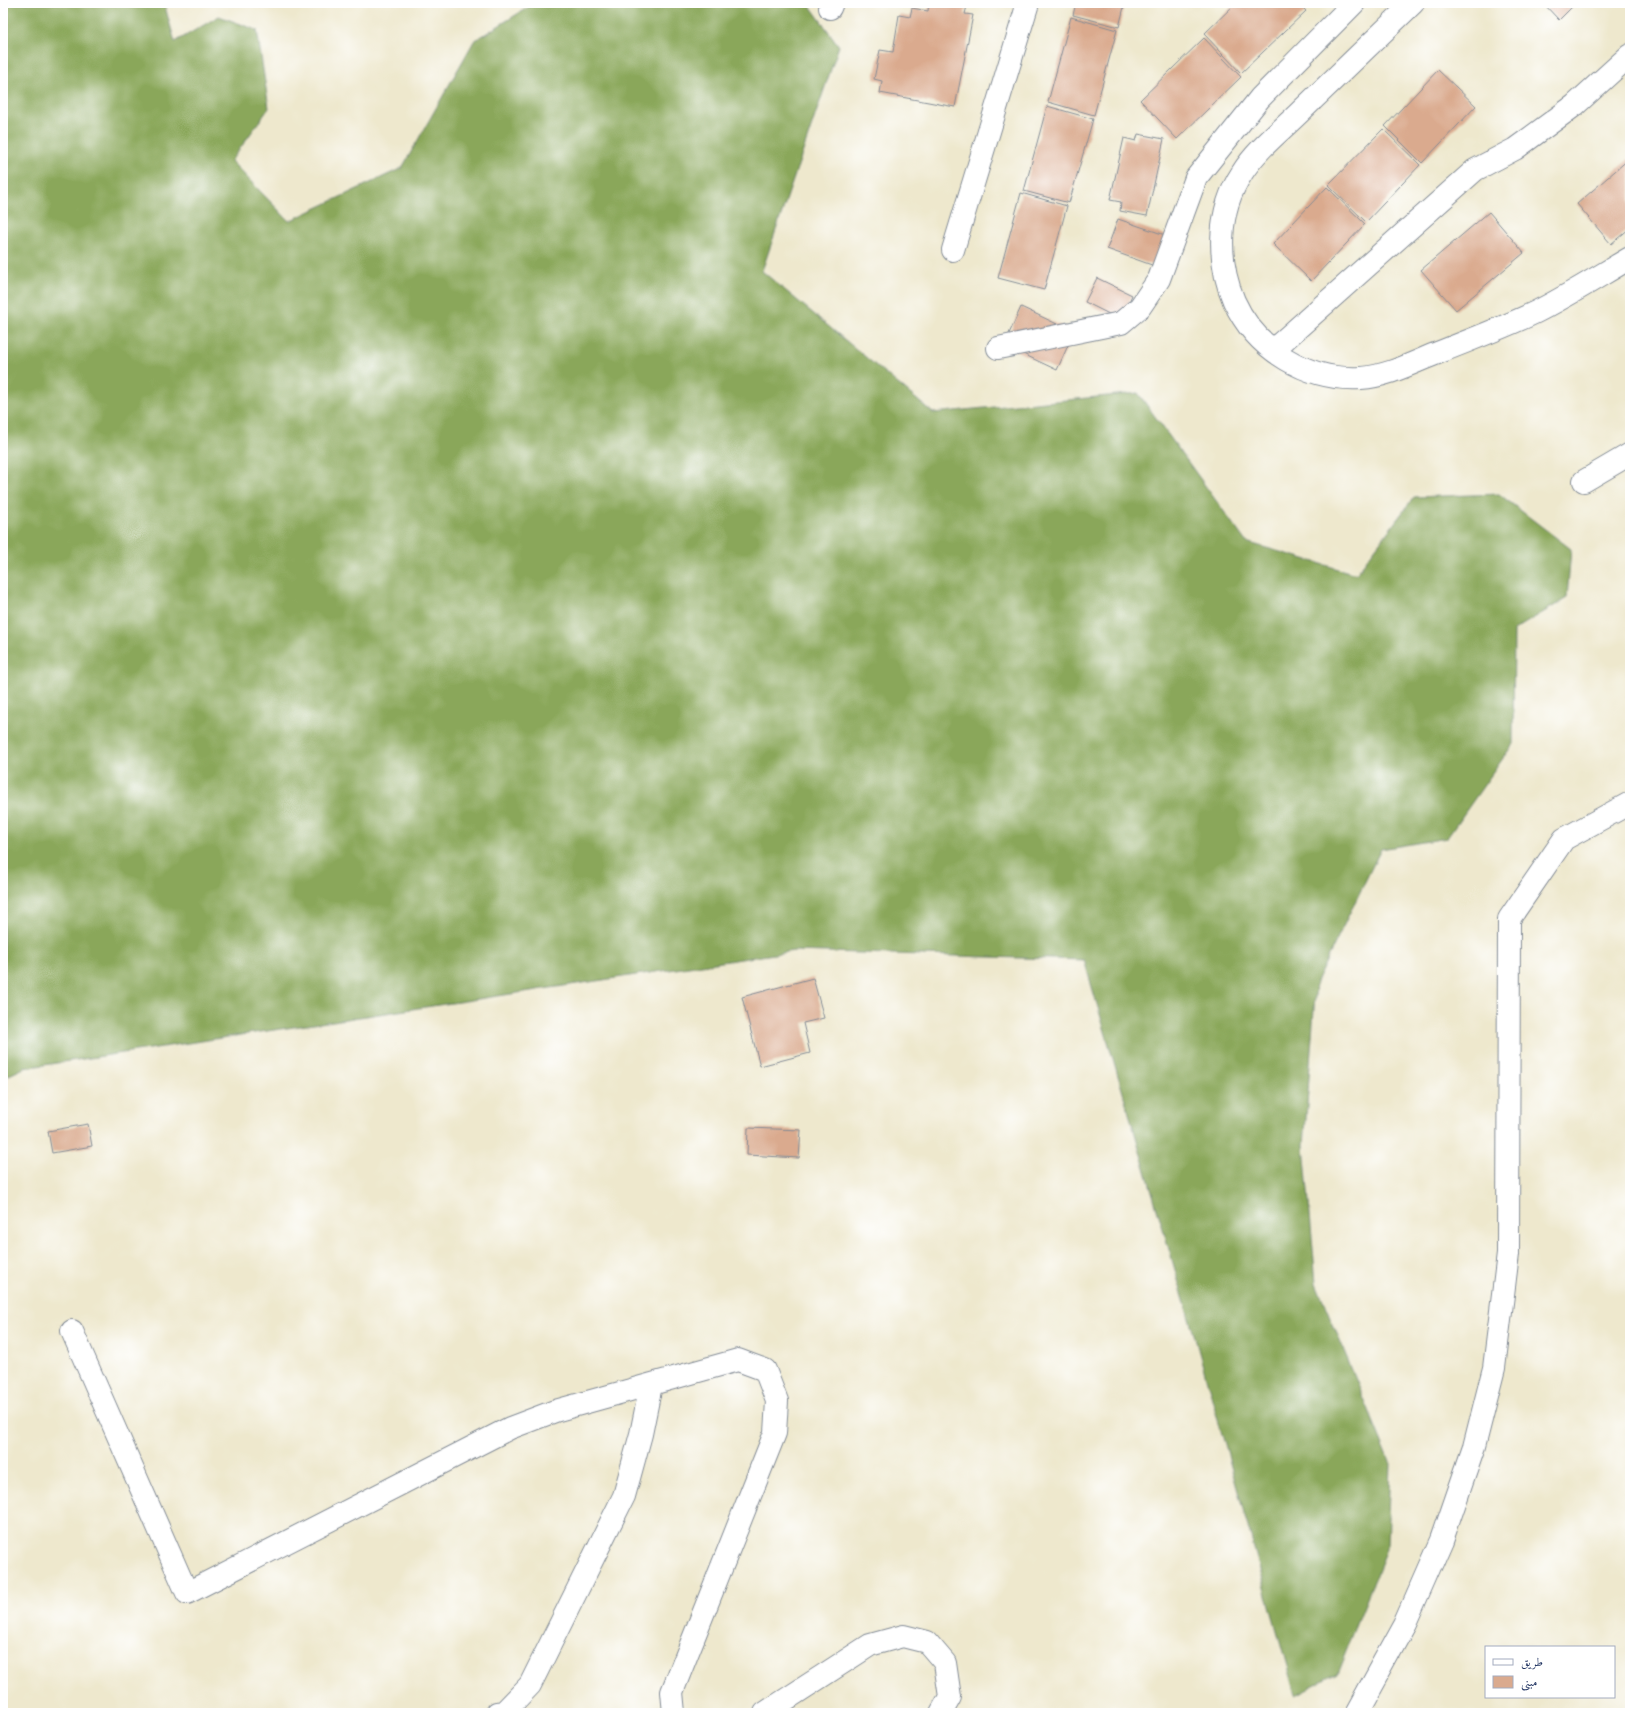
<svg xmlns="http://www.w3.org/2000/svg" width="1633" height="1716" font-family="'EB Garamond',Amiri,serif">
<rect width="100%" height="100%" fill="#fff"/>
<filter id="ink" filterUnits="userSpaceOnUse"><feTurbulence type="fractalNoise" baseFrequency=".025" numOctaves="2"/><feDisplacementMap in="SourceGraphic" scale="8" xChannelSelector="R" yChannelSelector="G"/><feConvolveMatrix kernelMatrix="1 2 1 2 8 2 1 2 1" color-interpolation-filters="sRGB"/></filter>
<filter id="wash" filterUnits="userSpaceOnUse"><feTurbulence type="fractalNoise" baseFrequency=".012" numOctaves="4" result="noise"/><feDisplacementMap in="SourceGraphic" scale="16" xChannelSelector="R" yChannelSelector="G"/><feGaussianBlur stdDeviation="0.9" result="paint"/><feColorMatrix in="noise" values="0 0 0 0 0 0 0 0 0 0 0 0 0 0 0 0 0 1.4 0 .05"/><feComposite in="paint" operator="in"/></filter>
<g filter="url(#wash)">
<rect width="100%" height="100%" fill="#eee8cd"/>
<path fill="#8aa75a" stroke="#526b5c" d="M3,3H164L175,42L219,16L257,30L269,108L231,161L289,221L402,168L474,41L535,3H808L839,46L762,271L933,413L1138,393L1246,542L1356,574L1414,497L1499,494L1571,549L1567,598L1514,630L1513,744L1447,838L1381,849L1316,982L1304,1146L1316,1283L1390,1462L1387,1549L1337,1673L1295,1695L1195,1338L1084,960L794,951L24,1068L3,1078Z"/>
<g id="blocks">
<path fill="#daaa8e" d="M929,3H954L967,6L965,14L973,15L955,107L880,93L882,81L874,79L880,50L893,52L899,15L910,17L912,8L928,11Z
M1076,3H1125L1119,27L1073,15Z
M1236,3H1298L1306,11L1241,73L1204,34Z
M1301,3H1310L1305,8Z
M1543,3H1576L1559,20Z
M1071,17L1117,30L1094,115L1048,102Z
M1204,38L1241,77L1177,139L1140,100Z
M1438,70L1476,106L1422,163L1385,126Z
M1047,106L1093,119L1069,203L1024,191Z
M1383,129L1420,165L1366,222L1328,185Z
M1138,134L1164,139L1147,216L1120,211L1121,202L1110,200L1124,138L1136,141Z
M1630,158V228L1611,244L1577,204Z
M1327,187L1365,224L1311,281L1273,244Z
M1021,193L1067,206L1044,290L998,278Z
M1489,212L1524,253L1456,310L1421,270Z
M1118,219L1174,238L1163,269L1107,249Z
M1097,278L1132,295L1121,320L1085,302Z
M1021,307L1074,332L1057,370L1004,345Z
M813,978L824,1018L803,1023L810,1053L760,1066L742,997Z
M88,1124L92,1146L52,1153L48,1131Z
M748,1128L801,1130L799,1158L747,1155Z"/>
</g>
</g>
<g filter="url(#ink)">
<use href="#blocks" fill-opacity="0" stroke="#848c96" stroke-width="1"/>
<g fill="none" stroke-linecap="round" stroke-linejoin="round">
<defs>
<path id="street" d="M1413,3C1376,39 1339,74 1302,110C1282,130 1257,149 1242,173C1217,211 1217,261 1234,301C1256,350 1308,381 1361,378C1389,376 1414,362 1440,352C1472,339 1505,327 1536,312C1568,296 1599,276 1630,258
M830,8L832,3
M953,250L1028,3
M998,348L1121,323L1140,307L1159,279L1196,178L1260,98L1354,3
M1273,350L1475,170L1515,149L1575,105L1630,55
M1584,481L1630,454
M72,1331L187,1593L510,1428L555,1411L738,1360L765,1370L777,1401L775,1433L672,1692L674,1713
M497,1713L504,1712L530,1685L624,1496L641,1434L651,1385
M765,1713L870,1645L903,1636L927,1642L945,1663L950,1697L941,1713
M1356,1713L1405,1624L1442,1540L1474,1447L1494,1368L1508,1254L1509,919L1564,839L1630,803"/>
</defs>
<use href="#street" stroke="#848c96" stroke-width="24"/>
<use href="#street" stroke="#fff" stroke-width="22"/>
</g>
</g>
<rect width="1633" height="1716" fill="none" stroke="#fff" stroke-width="16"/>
<rect x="1485" y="1646" width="130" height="52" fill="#ffffff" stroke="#a4acbf"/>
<rect x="1493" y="1659" width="20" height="6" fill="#ffffff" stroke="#a4acbf"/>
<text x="1521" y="1666" font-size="12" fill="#1b2f5e">طريق</text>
<rect x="1493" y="1676" width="20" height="12" fill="#daaa8e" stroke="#a4acbf"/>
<text x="1521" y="1686" font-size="12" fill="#1b2f5e">مبنى</text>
</svg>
